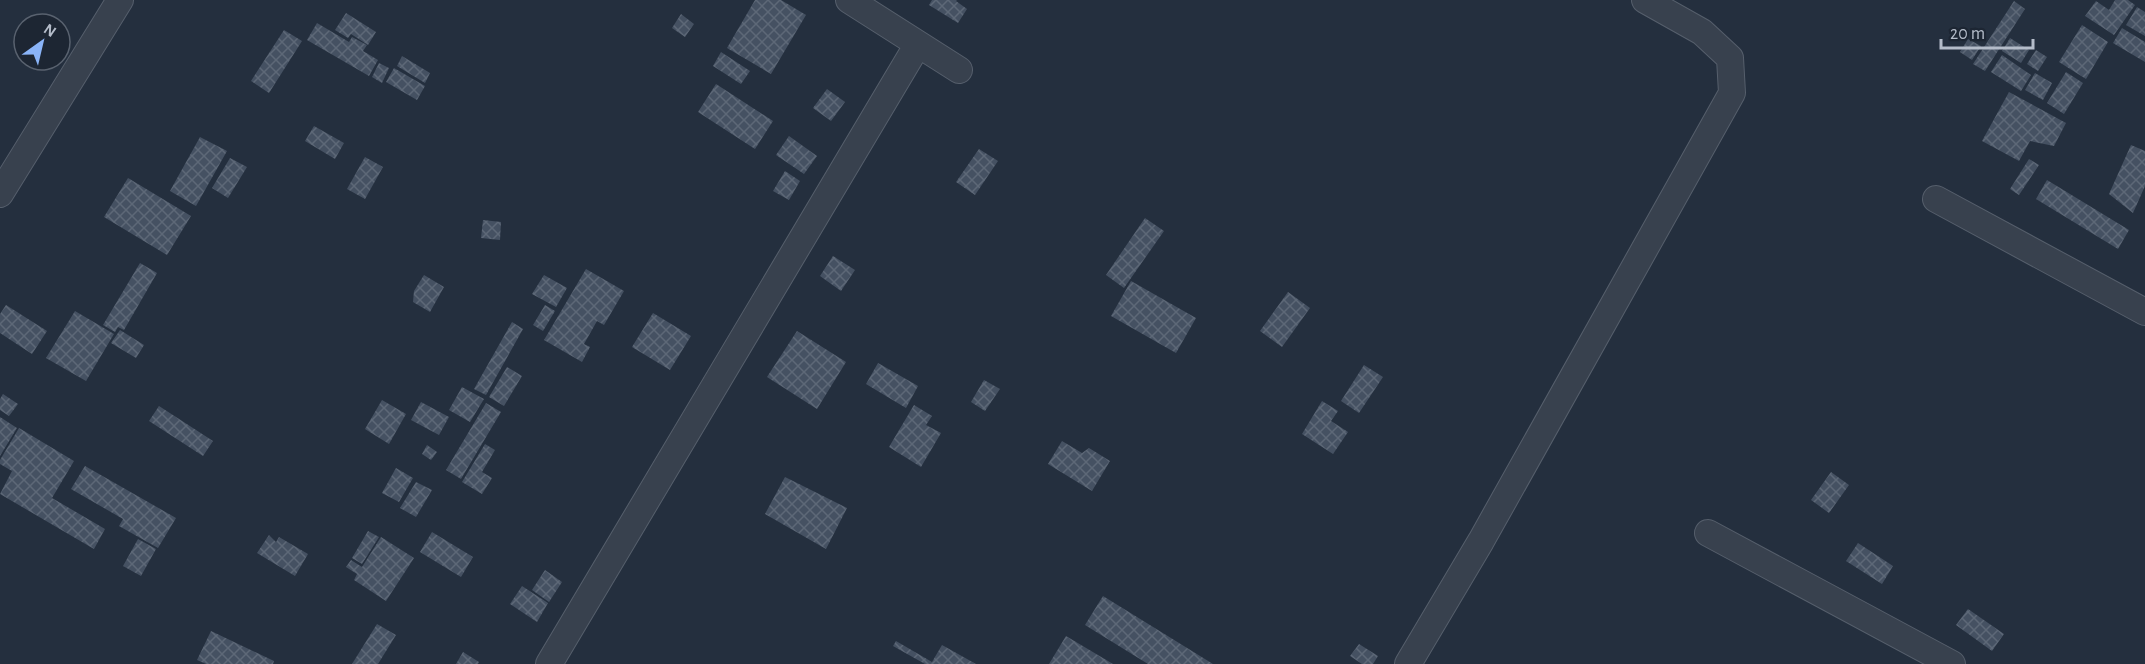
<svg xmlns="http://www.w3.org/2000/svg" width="2145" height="664" font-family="'Alegreya Sans',sans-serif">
<defs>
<pattern id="building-cross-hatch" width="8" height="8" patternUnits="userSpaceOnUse" patternTransform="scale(1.5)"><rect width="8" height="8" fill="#455162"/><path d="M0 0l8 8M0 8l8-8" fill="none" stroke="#5d6877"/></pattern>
</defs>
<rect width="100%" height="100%" fill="#242f3e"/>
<path fill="url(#building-cross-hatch)" d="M755,0H781L806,15L771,74L727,48Z
M932,0H957L956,1L967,9L958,23L929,5Z
M2115,0H2128L2135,5L2114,35L2085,16L2096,1L2109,10Z
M2014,1L2025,9L1985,71L1973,64Z
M2137,7L2145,12V36L2126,25Z
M346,13L376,32L368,45L351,34L348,38L335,30Z
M681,14L694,24L685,37L672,28Z
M317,23L349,42L352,37L367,45L363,51L378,60L369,76L307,40Z
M2082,25L2108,42L2086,79L2059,62Z
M2122,28L2145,42V62L2113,43Z
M284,30L302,41L269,93L251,81Z
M2010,38L2029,50L2021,63L2002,51Z
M1968,39L1981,46L1972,60L1960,52Z
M2036,50L2047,57L2038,71L2027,64Z
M721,52L750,71L741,84L713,66Z
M2002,55L2031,75L2021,91L1991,72Z
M402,56L430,73L425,83L397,66Z
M379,63L389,68L382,83L372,77Z
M394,68L425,86L417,100L386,82Z
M2066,72L2083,83L2064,114L2047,103Z
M2035,73L2052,83L2043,100L2025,90Z
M716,84L773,121L755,149L698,112Z
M827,89L845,102L831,121L813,108Z
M2009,92L2066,123L2054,146L2030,141L2019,161L1982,141Z
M314,126L344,143L335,159L305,141Z
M789,136L817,156L804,174L776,155Z
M200,137L227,151L196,206L170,191Z
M2131,145L2145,151V186L2133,213L2109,194Z
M979,149L998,161L975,195L956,182Z
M365,157L383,167L365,199L347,189Z
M230,158L247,167L228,198L212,188Z
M2029,159L2039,165L2019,195L2010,189Z
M785,171L800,181L789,200L773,191Z
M128,178L191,216L167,255L104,217Z
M2047,180L2129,230L2118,249L2036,199Z
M1145,218L1164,231L1124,288L1106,275Z
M483,220L501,222L500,240L481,238Z
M833,256L855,270L841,291L820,276Z
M140,263L157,273L124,330L118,327L115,332L103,325Z
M586,269L624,291L604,325L597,321L584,344L590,347L582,362L544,340Z
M424,275L444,287L430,312L413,302L414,291Z
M544,275L567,288L556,307L532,294Z
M1131,281L1196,318L1176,353L1111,316Z
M1288,292L1310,308L1282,347L1260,331Z
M6,305L47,331L32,354L0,333V314Z
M545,305L555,311L543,331L533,325Z
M75,311L114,334L86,381L46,358Z
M653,313L691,336L670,370L632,347Z
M512,322L523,329L486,395L474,389Z
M120,330L144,345L136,358L111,343Z
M797,331L846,362L817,409L767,377Z
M878,363L918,386L906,408L866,384Z
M1364,365L1383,377L1359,413L1341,401Z
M507,367L522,376L504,406L489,397Z
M984,380L1000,389L985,411L971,402Z
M462,387L484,399L470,422L449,410Z
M3,394L18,404L9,416L0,410V399Z
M382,400L406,414L389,444L365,429Z
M1322,401L1338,411L1331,421L1348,432L1333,454L1302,434Z
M421,402L449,417L439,435L411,420Z
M486,403L501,412L461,479L446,470Z
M914,405L932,416L926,425L941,433L921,467L889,447Z
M159,406L213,441L203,456L149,421Z
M0,417L17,428L0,456Z
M19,428L74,461L52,498L105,529L94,549L0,494L12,471L0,464V460Z
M1062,441L1082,453L1089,448L1110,461L1092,491L1048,464Z
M485,444L495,450L482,472L492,478L482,494L462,482Z
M427,445L437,452L431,460L422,454Z
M85,466L176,518L158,548L119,526L123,519L71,489Z
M396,468L413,478L399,502L382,493Z
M1831,472L1849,485L1829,513L1811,500Z
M785,477L847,508L826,549L765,514Z
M416,482L432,490L416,517L400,508Z
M368,531L379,537L362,564L352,558Z
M432,532L473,557L461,577L420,552Z
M269,535L276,542L279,537L308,554L295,576L257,553Z
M381,537L414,558L386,601L354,580L357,574L346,567L351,560L362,567Z
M138,539L156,549L141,576L123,566Z
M1858,543L1893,566L1882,584L1846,561Z
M545,570L562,582L549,602L532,590Z
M522,586L548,603L537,622L510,604Z
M1103,596L1213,664H1148L1085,625Z
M1968,609L2004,634L1992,651L1956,625Z
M377,624L396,635L378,664H352Z
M211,631L274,661L273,664H206L197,660Z
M1066,636L1113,664H1049Z
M896,641L932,662L942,645L976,664H925L893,646Z
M1359,644L1378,656L1373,664H1362L1350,656Z
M463,652L479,662L478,664H456Z"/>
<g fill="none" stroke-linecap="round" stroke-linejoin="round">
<defs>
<path id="street" d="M849,0L959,70
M0,194L120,0
M1936,199L2145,312
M1708,533L1952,664
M549,664L918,44
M1408,664L1481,541L1732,93L1730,58L1702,32L1645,0"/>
</defs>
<use href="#street" stroke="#565f6c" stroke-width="28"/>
<use href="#street" stroke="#38414e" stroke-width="26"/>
</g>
<g transform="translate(42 42) rotate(34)"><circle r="28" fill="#1d2633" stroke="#59626f" stroke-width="1.5"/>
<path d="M0-4.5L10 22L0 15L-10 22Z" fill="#8ab4f8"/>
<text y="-9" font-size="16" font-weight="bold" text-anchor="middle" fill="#b4bcc9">N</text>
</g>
<path d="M1941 39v9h92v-9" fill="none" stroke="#b4bcc9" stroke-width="3"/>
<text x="1950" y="39" font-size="18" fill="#b4bcc9" stroke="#1d2633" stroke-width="4.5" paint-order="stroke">20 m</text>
</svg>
